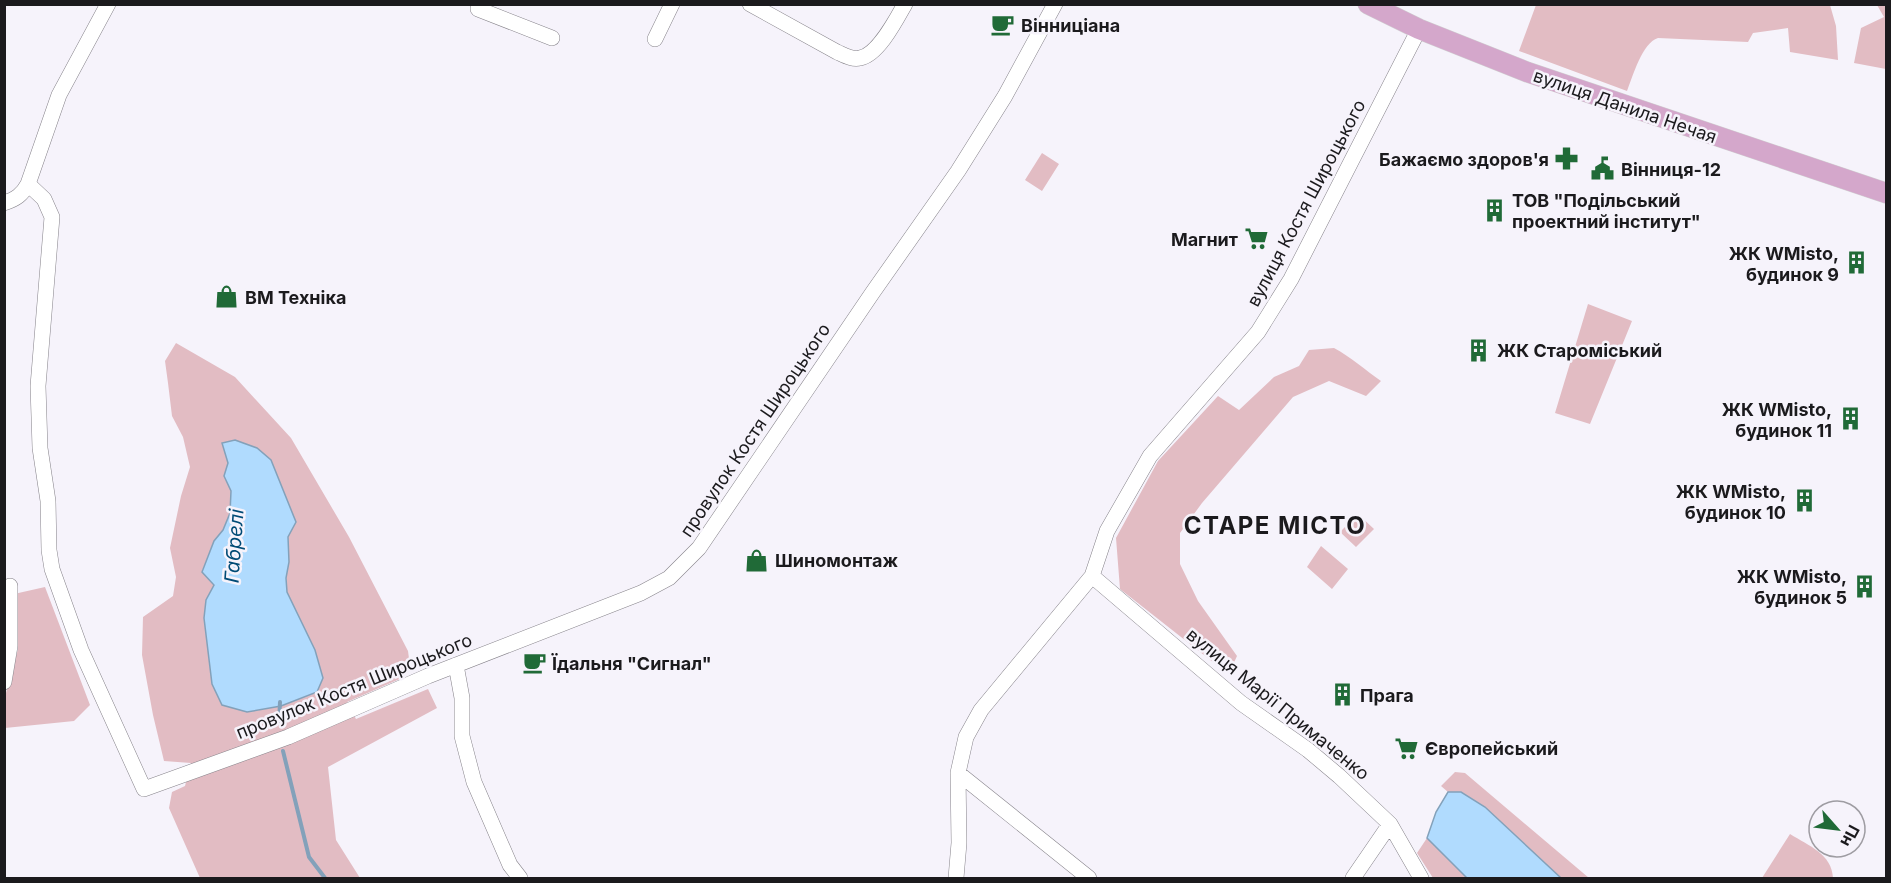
<svg xmlns="http://www.w3.org/2000/svg" width="1891" height="883" font-family="Inter,sans-serif">
<rect width="100%" height="100%" fill="#f6f3fb"/>
<path fill="#e2bcc3" fill-rule="evenodd" d="M1830,5L1836,26L1838,60L1790,52L1788,28L1753,33L1748,42L1658,38C1642,43 1633,76 1627,91L1519,51L1536,5Z
M1877,5H1886V69L1854,63L1861,28L1884,17Z
M1042,153L1059,164L1042,191L1025,180Z
M1588,304L1632,321L1590,424L1555,413Z
M176,343L235,377L291,438L349,537L408,651L410,666L402,678L347,702L356,719L428,689L437,708L328,767L336,840L360,878H200L169,808L172,792L185,786L191,763L164,761L153,715L142,655L143,617L173,596L176,577L170,548L181,496L190,467L183,437L172,416L168,383L165,361ZM235,440L296,521L288,537L289,562L286,578L287,592L315,651L323,678L281,706L248,712L222,705L212,684L204,618L206,600L214,585L202,571L214,541L223,530L230,513L231,491L224,476L228,463L222,443Z
M1334,348C1351,357 1365,370 1381,381L1366,396L1329,381L1293,397L1202,503L1180,533V564L1198,601L1237,656L1232,667L1223,670L1120,589L1116,538L1158,461L1218,396L1239,410L1274,377L1299,366L1309,350Z
M1358,514L1374,529L1356,547L1340,532Z
M1321,546L1348,569L1332,589L1307,567Z
M45,587L90,705L74,721L5,728V693H6L18,649L14,594Z
M1455,772L1465,773L1589,878H1561L1485,807L1462,793L1448,792L1441,786Z
M1790,834C1809,846 1832,854 1833,878H1762Z
M1427,838L1467,878H1433L1417,853Z"/>
<path fill="#b0dbfe" stroke="#83a1ba" stroke-width="1.5" d="M235,440L257,448L271,460L296,522L288,537L289,562L286,578L287,592L315,650L323,678L317,692L281,706L247,712L222,705L212,684L204,618L206,600L214,585L202,572L214,541L223,530L230,513L231,491L224,476L228,463L222,443Z
M1448,792H1461L1485,807L1561,878H1467L1427,838L1436,812Z"/>
<g fill="none" stroke-linecap="round" stroke-linejoin="round">
<path stroke="#83a1ba" stroke-width="4" d="M279,723L280,702
M283,751L309,857L325,878"/>
<defs>
<path id="minor" d="M479,4L478,9L552,38
M750,4L837,52C844,55 852,60 860,58C878,55 896,20 905,4
M655,39L672,4
M28,184L44,199L52,217L38,386L40,448L48,501L49,550L52,569L81,650L144,789L288,737L428,676L641,593L669,578L699,548L873,292L958,171L1005,96L1055,4
M4,203C16,199 22,195 28,184L59,95L108,4
M1092,576L1241,703L1308,750L1339,776L1390,824L1421,878
M456,665L462,698V736L474,782L510,865L520,878
M4,682L10,646V586
M958,773L1089,878
M956,878L959,843L958,773L966,737L981,710L1092,576L1107,531L1150,456L1258,332L1291,279L1419,29
M1353,878L1390,824"/>
<path id="major" d="M1368,4L1419,29L1527,72L1886,193"/>
</defs>
<use href="#minor" stroke="#86838a" stroke-width="16"/>
<use href="#major" stroke="#d1d1d2" stroke-width="21"/>
<use href="#minor" stroke="#fff" stroke-width="15"/>
<use href="#major" stroke="#d4a7cb" stroke-width="20"/>
</g>
<defs>
<symbol id="cafe-bare" viewBox="-9 -9 18 18"><path d="M-5.5-4.5H6V0H3Q3 3.5 0 3.5H-2.5Q-5.5 3.5-5.5 0ZM3-3.2v2h1.7v-2ZM-6 4.5H4V6H-6Z" fill="#206a37" stroke="#f6f3fb" stroke-width="2.5" paint-order="stroke"/></symbol>
<symbol id="pharmacy-bare" viewBox="-9 -9 18 18"><path d="M-2-6h4v4h4v4h-4v4h-4v-4h-4v-4h4Z" fill="#206a37" stroke="#f6f3fb" stroke-width="2.5" paint-order="stroke"/></symbol>
<symbol id="civic-bare" viewBox="-9 -9 18 18"><path d="M-.6-6.5H3V-4.5H.6V-3L4-1V1h2V6H-6V1h2V-1L-.6-3ZM-1.2 2.5V6h2.4V2.5Z" fill="#206a37" stroke="#f6f3fb" stroke-width="2.5" paint-order="stroke"/></symbol>
<symbol id="building-bare" viewBox="-9 -9 18 18"><path d="M-4-6H4V6H1V3H-1V6H-4ZM-2.5-4.3h1.7v1.8h-1.7ZM.8-4.3h1.7v1.8H.8ZM-2.5-1h1.7V.8h-1.7ZM.8-1h1.7V.8H.8Z" fill="#206a37" stroke="#f6f3fb" stroke-width="2.5" paint-order="stroke"/></symbol>
<symbol id="supermarket-bare" viewBox="-9 -9 18 18"><path d="M-6-5.5h2.5l.6 2H6L4.5 2H-2.5L-4.4-4H-6ZM-1.5 3.2a1.3 1.3 0 1 0 .1 0ZM3 3.2a1.3 1.3 0 1 0 .1 0Z" fill="#206a37" stroke="#f6f3fb" stroke-width="2.5" paint-order="stroke"/></symbol>
<symbol id="shop-bare" viewBox="-9 -9 18 18"><path d="M-5-2.5h2.3a2.7 3.5 0 0 1 5.4 0H5L5.5 6h-11ZM-1.5-2.5h3a1.5 2.3 0 0 0-3 0Z" fill="#206a37" stroke="#f6f3fb" stroke-width="2.5" paint-order="stroke"/></symbol>
</defs>
<g fill-rule="evenodd">
<use href="#cafe-bare" x="986" y="8" width="33" height="33"/>
<use href="#pharmacy-bare" x="1550" y="142" width="33" height="33"/>
<use href="#civic-bare" x="1586" y="152" width="33" height="33"/>
<use href="#building-bare" x="1478" y="194" width="33" height="33"/>
<use href="#supermarket-bare" x="1240" y="222" width="33" height="33"/>
<use href="#building-bare" x="1840" y="246" width="33" height="33"/>
<use href="#shop-bare" x="210" y="280" width="33" height="33"/>
<use href="#building-bare" x="1462" y="334" width="33" height="33"/>
<use href="#building-bare" x="1834" y="402" width="33" height="33"/>
<use href="#building-bare" x="1788" y="484" width="33" height="33"/>
<use href="#shop-bare" x="740" y="544" width="33" height="33"/>
<use href="#building-bare" x="1848" y="570" width="33" height="33"/>
<use href="#cafe-bare" x="518" y="646" width="33" height="33"/>
<use href="#building-bare" x="1326" y="678" width="33" height="33"/>
<use href="#supermarket-bare" x="1390" y="732" width="33" height="33"/>
</g>
<g text-anchor="middle" dominant-baseline="central" stroke-width="5" stroke-linejoin="round" paint-order="stroke">
<g font-size="18" font-weight="bold" fill="#1b1a1d" stroke="#f6f3fb" text-anchor="start">
<text x="1021" y="25">Вінниціана</text>
<text x="1549" y="159" text-anchor="end">Бажаємо здоров'я</text>
<text x="1621" y="169">Вінниця-12</text>
<text x="1512" y="200">ТОВ "Подільський<tspan x="1512" dy="21">проектний інститут"</tspan></text>
<text x="1238" y="239" text-anchor="end">Магнит</text>
<text x="1839" y="253" text-anchor="end">ЖК WMisto,<tspan x="1839" dy="21">будинок 9</tspan></text>
<text x="245" y="297">ВМ Техніка</text>
<text x="1497" y="350">ЖК Староміський</text>
<text x="1832" y="409" text-anchor="end">ЖК WMisto,<tspan x="1832" dy="21">будинок 11</tspan></text>
<text x="1786" y="491" text-anchor="end">ЖК WMisto,<tspan x="1786" dy="21">будинок 10</tspan></text>
<text x="775" y="560">Шиномонтаж</text>
<text x="1847" y="576" text-anchor="end">ЖК WMisto,<tspan x="1847" dy="21">будинок 5</tspan></text>
<text x="552" y="663">Їдальня "Сигнал"</text>
<text x="1360" y="695">Прага</text>
<text x="1425" y="748">Європейський</text>
</g>
<g font-size="18" fill="#1b1a1d" stroke="#f6f3fb">
<text transform="translate(1625 106) rotate(19)">вулиця Данила Нечая</text>
<text transform="translate(1306 203) rotate(-62)">вулиця Костя Широцького</text>
<text transform="translate(755 430) rotate(-56)">провулок Костя Широцького</text>
<text transform="translate(354 686) rotate(-22)">провулок Костя Широцького</text>
<text transform="translate(1278 704) rotate(39)">вулиця Марії Примаченко</text>
</g>
<g font-size="20" font-style="italic" fill="#004b76" stroke="#f6f3fb">
<text transform="translate(234 546) rotate(-86)">Габрелі</text>
</g>
<g font-size="24" font-weight="bold" letter-spacing="1.5" fill="#1b1a1d" stroke="#f6f3fb">
<text x="1275" y="525">СТАРЕ МІСТО</text>
</g>
</g>
<rect width="1891" height="883" fill="none" stroke="#1b1a1d" stroke-width="12"/>
<g transform="translate(1837 829) rotate(118)"><circle r="28" fill="#f6f3fb" stroke="#9e9ca2" stroke-width="1.5"/>
<path d="M0-4.5L10 22L0 15L-10 22Z" fill="#206a37"/>
<text y="-9" font-size="16" font-weight="bold" text-anchor="middle" fill="#1b1a1d">Пн</text>
</g>
</svg>
